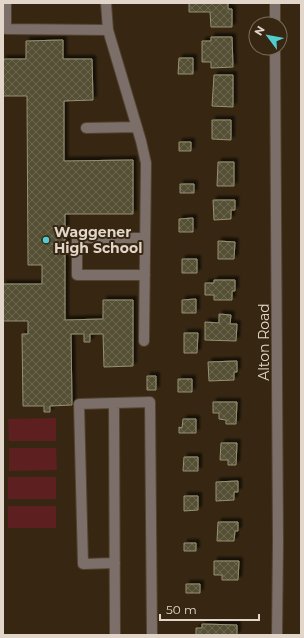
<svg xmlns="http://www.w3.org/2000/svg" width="304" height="638" font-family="Montserrat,sans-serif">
<defs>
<pattern id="building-cross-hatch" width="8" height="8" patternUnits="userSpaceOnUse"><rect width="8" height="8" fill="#544f34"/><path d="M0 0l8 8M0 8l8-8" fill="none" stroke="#6c6850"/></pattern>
<filter id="shadow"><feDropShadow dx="3.5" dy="-3.5" stdDeviation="1" flood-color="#0009"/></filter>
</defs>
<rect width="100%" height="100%" fill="#372712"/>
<path fill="#5e1f20" d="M56,418V441H9L8,419Z
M9,448H56L57,470L9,471Z
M8,477H56V499H8Z
M8,506H56V528H8Z"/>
<path fill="url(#building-cross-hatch)" stroke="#969073" filter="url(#shadow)" d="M189,3H228V9H232V27H211L210,12H189Z
M211,37H232L233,67L211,68V62H202V41H211Z
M63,40V59H92L93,100L64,101V161L133,160V214H65V320L103,319V300H133V366L104,367L103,334H90V342H84V334H71L72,405L50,406V412H44V406H23L22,334H28V321H3V284H42V265H28L27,96H3V59H26V41Z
M179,58H193V74H178Z
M214,75H233V107L212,106Z
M212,120H231V140L212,139Z
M179,142H191V151H179Z
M218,162H234V186H217Z
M180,184H194V193H180Z
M213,200H235V210H231V219L214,220Z
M193,218V232H179V219Z
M218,241L235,242L234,259H218Z
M182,259H197V273H182Z
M214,280H235V291H232V300H214V295H205V283H214Z
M196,299V313H182V300Z
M219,314L231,315L230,324H237L236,341L205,340V322L219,323Z
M184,333H198L197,353H184Z
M237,361V372H234V380L209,381L208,362Z
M147,376H156V390H147Z
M178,379H192V392H178Z
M213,402H237L236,424H226V420L219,419V413H213Z
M183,419H196V433H179V427L182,428Z
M221,443H237L236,465H228V460H220Z
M184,457H198V471H183Z
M238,481V492H234V500L216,501V482Z
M184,496H198V510L184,511Z
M218,522H238V531H235L234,541H217Z
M184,543H196V551H184Z
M214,561H239L238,580H222V575H214Z
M186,584H200V593H186Z
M202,624L237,625V635H196V628H202Z"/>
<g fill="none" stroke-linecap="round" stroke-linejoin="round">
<defs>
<path id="minor" d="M6,3V29L108,30
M106,3L108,30L141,141L146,163L144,341
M275,3V24
M275,48L278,541L277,635
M86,128L137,127
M145,275H77V238H145
M114,403L79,404L83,564L115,563
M115,635L114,403L150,402L152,635"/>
</defs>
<use href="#minor" stroke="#52432f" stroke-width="12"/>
<use href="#minor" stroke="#7c6f69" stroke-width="10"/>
</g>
<circle fill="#51ccd1" stroke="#372712" stroke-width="1.5" cx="46" cy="240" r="4"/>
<g text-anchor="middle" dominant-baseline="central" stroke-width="4" stroke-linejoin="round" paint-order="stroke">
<g font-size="14" font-weight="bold" fill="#e1d6c9" stroke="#372712" text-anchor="start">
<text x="54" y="232">Waggener<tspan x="54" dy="16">High School</tspan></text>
</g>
<g font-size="14" fill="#e1d6c9" stroke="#372712">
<text transform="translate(264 342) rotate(-90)">Alton Road</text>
</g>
</g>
<rect width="304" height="638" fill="none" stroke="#e1d6c9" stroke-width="8"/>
<g transform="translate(268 36) rotate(302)"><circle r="19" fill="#372712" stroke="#7b6d5b"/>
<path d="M0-3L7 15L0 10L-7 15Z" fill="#51ccd1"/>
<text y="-6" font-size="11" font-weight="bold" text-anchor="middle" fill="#e1d6c9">N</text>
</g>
<path d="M160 614v6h99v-6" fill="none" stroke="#e1d6c9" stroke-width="2"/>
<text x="166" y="614" font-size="12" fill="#e1d6c9" stroke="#372712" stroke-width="3" paint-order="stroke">50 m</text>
</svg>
